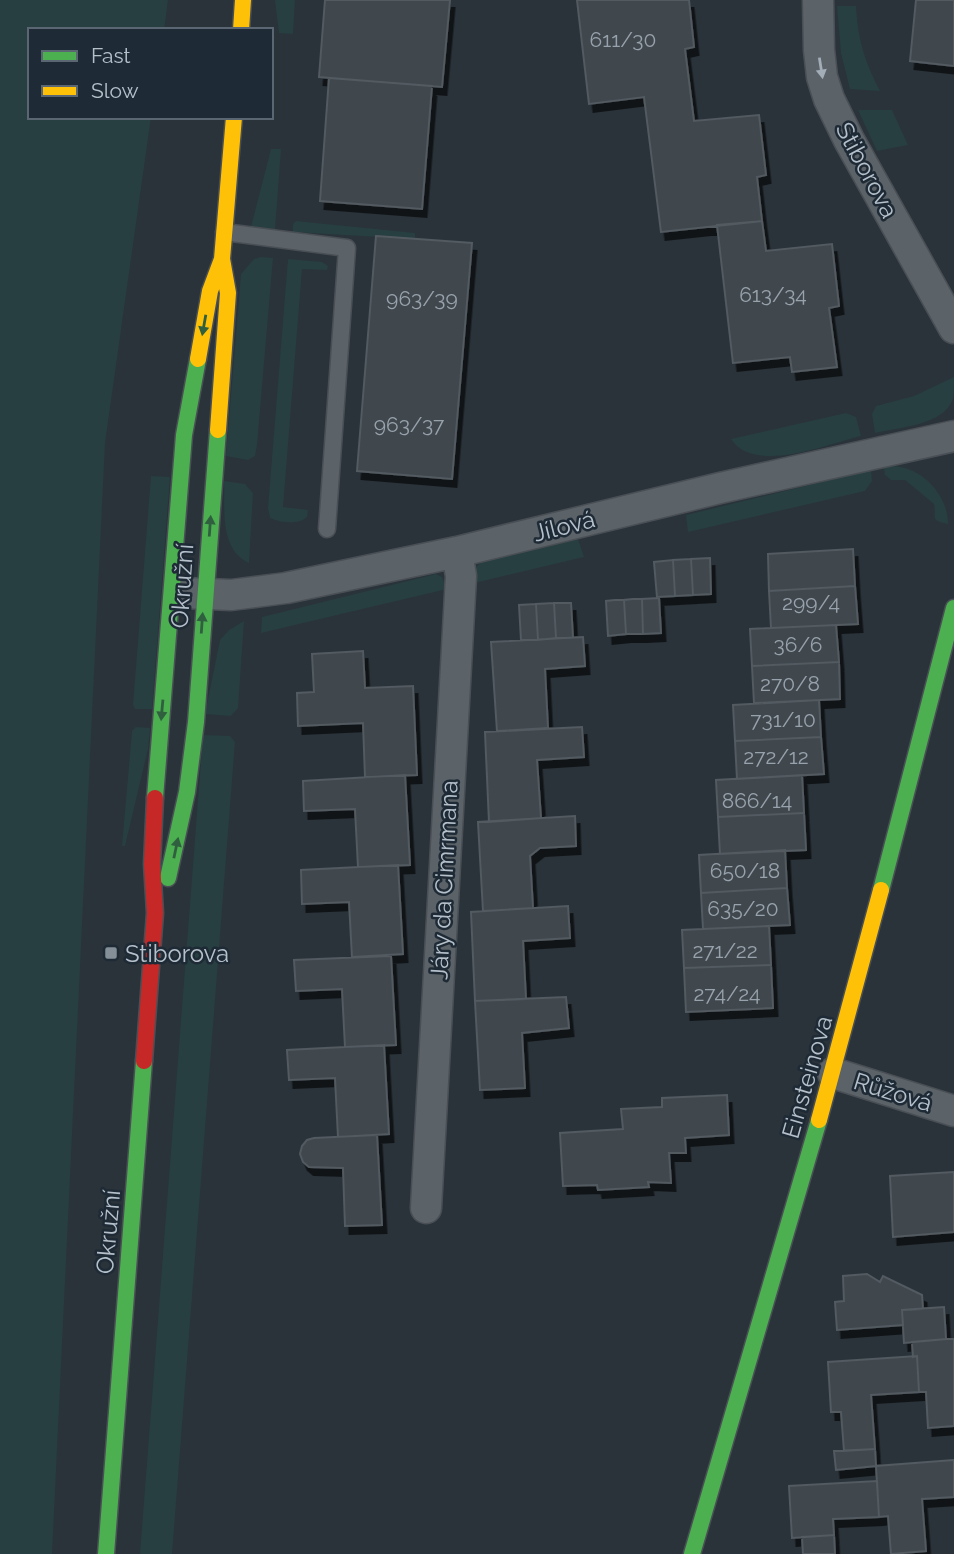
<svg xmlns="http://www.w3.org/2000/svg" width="954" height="1554" font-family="Raleway,sans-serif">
<defs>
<filter id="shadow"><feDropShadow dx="4.5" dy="8" stdDeviation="0" flood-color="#0009"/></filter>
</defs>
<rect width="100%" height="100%" fill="#2a333a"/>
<path fill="#273f40" d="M0,0H168L164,30H30V117H151L105,443L52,1554H0Z
M275,0H295L293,34L279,33Z
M837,6H856C858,41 865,61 880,91L850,89L841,53Z
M858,110H892L908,145L877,151Z
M271,149H281L275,230L251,227Z
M296,221L415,233V239L293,232V224Z
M261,257L273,258L257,445L255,456L248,460L226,456L241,274L254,259Z
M288,259L322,262L328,266L327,270L302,269L283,507L308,510L307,517C298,525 281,523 270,518L268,508Z
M954,377C954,384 954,393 953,399C943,426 899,427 875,433L872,414L876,406L914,396Z
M846,413L856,417L861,436C828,444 754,475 731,439Z
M891,466C921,466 948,494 948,524C929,520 937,519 934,504L905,480H891L885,475L884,468Z
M871,470L872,481L865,491L688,532L686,515Z
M151,476L170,477L152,709H135L133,705Z
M224,481L245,484L253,493L249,563C219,549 225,509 224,481Z
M578,539L584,557L470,584L477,566L482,562Z
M436,574L442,577L447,589L261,633L262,617Z
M244,621L238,708L231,716L205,714L220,640L229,630Z
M136,727L150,728L148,749L125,846H122L132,731Z
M203,735L230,736L235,742L172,1554H140Z"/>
<path fill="#40474d" stroke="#525a61" stroke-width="2" filter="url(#shadow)" d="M325,0H450L442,87L319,77Z
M577,0H689L694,47L685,49L694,121L759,115L766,175L757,177L762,221L661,232L644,97L589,104Z
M916,0H954V66L910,61Z
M329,78L432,86L422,209L320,201Z
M762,221L766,251L832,244L839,306L829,308L837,367L792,372L790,357L733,363L717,225Z
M376,236L472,243L452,479L357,471Z
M853,549L855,586L769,591L768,554Z
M710,558L711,594L693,595L691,559Z
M691,559L693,595L675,596L673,560Z
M673,560L675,596L657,597L654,562Z
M855,586L858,624L771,628L769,591Z
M659,598L661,633L643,634L642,599Z
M633,599H642L643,634H626L624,600Z
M615,600H624L626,634L608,636L606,601Z
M554,603L556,638L538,640L536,604Z
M554,603H571L573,638H556Z
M536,604L538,640H521L519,605Z
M836,625L839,662L752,666L750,629Z
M583,637L585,666L545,669L548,728L497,731L491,642Z
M363,651L365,688L413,686L417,775L365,777L363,723L298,726L297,693L314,692L312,654Z
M839,662L840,699L754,703L752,666Z
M819,700L821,737L735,741L733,705Z
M582,727L584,757L537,760L541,818L489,822L485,732Z
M821,737L824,774L737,779L735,741Z
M405,775L410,865L358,867L355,809L304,811L303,781Z
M802,775L804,813L718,817L716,780Z
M804,813L806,850L720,854L718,817Z
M575,816L576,846L540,848L530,856L533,908L483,911L478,822Z
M785,850L787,888L701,893L699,855Z
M398,865L403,954L352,957L349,902L302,904L301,870Z
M787,888L790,925L703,929L701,893Z
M568,906L570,938L523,941L526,999L475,1001L471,912Z
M769,926L771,965L684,968L682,930Z
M391,956L396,1045L345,1047L342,989L296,991L294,960Z
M771,965L773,1008L686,1012L684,968Z
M566,997L569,1028L522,1033L525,1088L480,1090L475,1001Z
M384,1045L389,1134L338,1137L335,1078L289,1080L287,1050Z
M727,1095L729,1135L685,1138L686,1153H669L671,1183L648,1182L649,1187L598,1190L597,1185L563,1186L560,1133L623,1129L621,1109L662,1107V1098Z
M377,1135L382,1225L345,1226L343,1168L309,1167L303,1162L300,1154L302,1146L307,1140L314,1138Z
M954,1172V1232L893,1237L890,1176Z
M867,1274L880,1282L883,1276L922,1295L923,1309L902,1310L903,1325L837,1330L835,1302L844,1301L843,1276Z
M944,1307L946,1339L904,1343L902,1310Z
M946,1339H954V1426L928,1428L926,1392H919L917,1356L913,1357L912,1342Z
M917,1356L919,1392L871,1395L875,1449L844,1451L841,1412H831L828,1362Z
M875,1449L876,1466L836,1470L834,1451Z
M954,1460V1497L922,1499L926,1551L891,1554L888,1516L879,1517L876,1466Z
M877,1481L879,1517L833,1519L834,1535L792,1538L789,1486Z
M834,1535L835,1554H803L802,1537Z"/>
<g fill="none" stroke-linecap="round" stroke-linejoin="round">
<defs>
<path id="lane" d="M224,232L347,248L327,529"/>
<path id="street" d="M818,0L819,50L822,77L829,99L849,140L954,328
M185,593L231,595L286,588L457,552L720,488L954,436
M833,1073L954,1111
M426,1208L461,576L457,552"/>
<path id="fast" d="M155,798L184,435L198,359
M168,878L187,792L196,722L218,430
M881,890L954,608
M106,1554L144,1061
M692,1554L819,1120"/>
<path id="slow" d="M241,30L243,0
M198,359L210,291L222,259
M218,430L228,293L222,259L234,117
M819,1120L881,890"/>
<path id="jam" d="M144,1061L155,913L152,864L155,798"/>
</defs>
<use href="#lane" stroke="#494f55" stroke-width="19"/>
<use href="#street" stroke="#494f55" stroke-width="33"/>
<use href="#fast" stroke="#494f55" stroke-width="19"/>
<use href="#slow" stroke="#494f55" stroke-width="19"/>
<use href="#jam" stroke="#494f55" stroke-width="19"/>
<use href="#lane" stroke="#5b6268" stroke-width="16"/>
<use href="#street" stroke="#5b6268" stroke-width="30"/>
<use href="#fast" stroke="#4caf50" stroke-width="16"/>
<use href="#slow" stroke="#ffc107" stroke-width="16"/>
<use href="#jam" stroke="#c62828" stroke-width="16"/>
</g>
<defs><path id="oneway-solid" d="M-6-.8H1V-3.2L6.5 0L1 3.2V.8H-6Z" transform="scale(1.75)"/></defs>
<use fill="#a3adb7" href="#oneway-solid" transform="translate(821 68) rotate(81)"/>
<g fill="#305f40">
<use href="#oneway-solid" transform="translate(204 325) rotate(100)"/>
<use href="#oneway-solid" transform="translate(210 526) rotate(-86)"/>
<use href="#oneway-solid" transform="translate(202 623) rotate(-86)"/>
<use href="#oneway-solid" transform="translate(162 710) rotate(95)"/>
<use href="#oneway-solid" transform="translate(176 848) rotate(-78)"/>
</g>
<rect fill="#848f98" stroke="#1e2a35" stroke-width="2.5" x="104" y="946" width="14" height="14" rx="3.5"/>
<g text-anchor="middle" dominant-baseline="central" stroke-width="5" stroke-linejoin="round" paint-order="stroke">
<g font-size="21" fill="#98a2ac">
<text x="623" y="39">611/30</text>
<text x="773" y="294">613/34</text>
<text x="422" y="298">963/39</text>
<text x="409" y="424">963/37</text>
<text x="811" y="602">299/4</text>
<text x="798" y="644">36/6</text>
<text x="790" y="683">270/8</text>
<text x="783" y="719">731/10</text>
<text x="776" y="756">272/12</text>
<text x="757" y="800">866/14</text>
<text x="745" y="870">650/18</text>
<text x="743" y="908">635/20</text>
<text x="725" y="950">271/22</text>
<text x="727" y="993">274/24</text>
</g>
<g font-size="24" fill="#b5c0cb" stroke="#1e2a35">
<text transform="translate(867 170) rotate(62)">Stiborova</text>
<text transform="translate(564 526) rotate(-14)">Jílová</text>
<text transform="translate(182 586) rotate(-86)">Okružní</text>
<text transform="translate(444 880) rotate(-87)">Járy da Cimrmana</text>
<text transform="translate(807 1077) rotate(-74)">Einsteinova</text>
<text transform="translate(893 1092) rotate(17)">Růžová</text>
<text transform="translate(108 1232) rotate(-85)">Okružní</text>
</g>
<g font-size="24" fill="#b5c0cb" stroke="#1e2a35" text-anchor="start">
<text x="125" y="953">Stiborova</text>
</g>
</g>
<rect x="28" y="28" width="245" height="91" fill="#1e2a35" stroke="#5a6671" stroke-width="2"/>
<rect x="42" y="51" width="35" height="10" fill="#4caf50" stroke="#5a6671" stroke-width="2"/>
<text x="91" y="63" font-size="21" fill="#b5c0cb">Fast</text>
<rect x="42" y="86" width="35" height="10" fill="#ffc107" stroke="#5a6671" stroke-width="2"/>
<text x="91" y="98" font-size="21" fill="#b5c0cb">Slow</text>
</svg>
